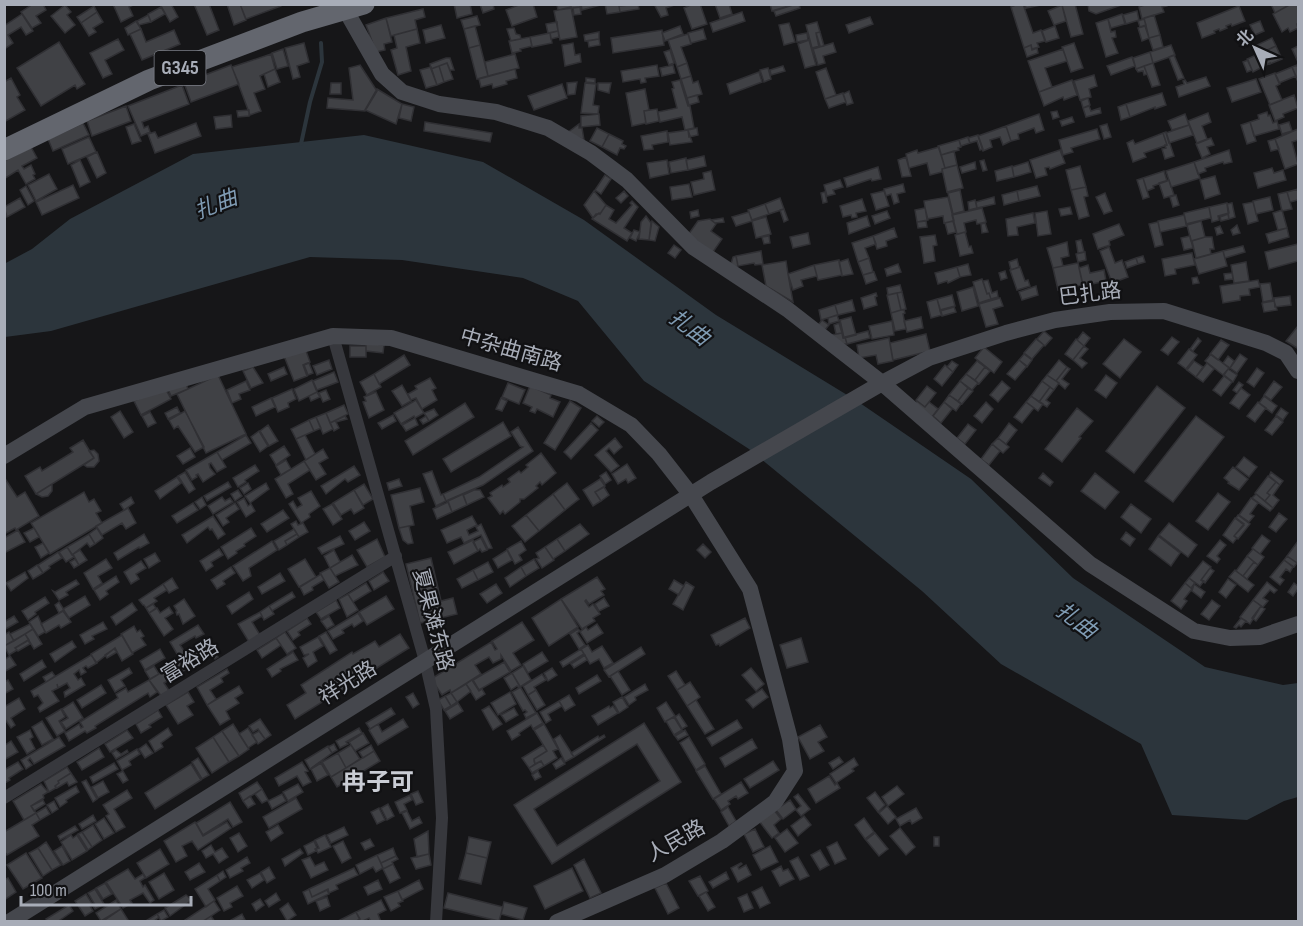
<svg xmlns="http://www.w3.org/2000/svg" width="1303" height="926" font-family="'Sofia Sans Condensed','Noto Sans SC',sans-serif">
<rect width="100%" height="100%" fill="#161618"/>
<path fill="#2c353c" d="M364,135L483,162L584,220L716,315L857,401L971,479L1073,578L1205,667L1283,685L1298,683V797L1284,801L1247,820L1172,815L1141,744L1001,664L922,591L749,449L644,381L578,301L523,278L402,260L310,257L51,331L5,337L4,264L32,249L70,219L193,154Z"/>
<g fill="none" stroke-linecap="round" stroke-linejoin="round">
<path stroke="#2c353c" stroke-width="4" d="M301,144L310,102L322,62L321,43"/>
</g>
<path fill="#404145" stroke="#303034" stroke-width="1.5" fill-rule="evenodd" d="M33,4H43L46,10L36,16L41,23L32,28L21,12Z
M113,4H135L129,7L133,16L121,22Z
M160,4H171L178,17L170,22Z
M194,4H209L219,30L207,35Z
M227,4H240L246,20L234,25Z
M240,4H281V6L246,19Z
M454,4H470L472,14L457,18Z
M480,4H493L494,9L483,13Z
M521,4H533L537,17L512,26L506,10Z
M580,4V7L558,10L557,5Z
M581,4H599L600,5L582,10Z
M605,4H626L619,6L620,12L607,14Z
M638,4L639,9L620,12L619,6Z
M654,4H677L666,8L668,15L661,17Z
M693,4H700L707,24L692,29L684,8Z
M715,4H729L732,14L720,18Z
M770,4H795L772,11Z
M796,4H799L800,8L776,16L774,11Z
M1018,4H1023L1033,33L1041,30L1045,41L1037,43L1039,47L1032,49L1031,45L1024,48L1011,7Z
M1025,4H1045L1026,8Z
M1075,4L1083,34L1071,37L1062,5Z
M1088,4H1124L1096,14L1089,11Z
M1147,4H1167V6L1162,7L1164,12L1142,19L1139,7Z
M1271,4H1291L1275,13Z
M1291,4H1298V23L1297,24L1298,28L1290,32L1288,28L1282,32L1273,14Z
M65,5L71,12L67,15L75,25L65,33L51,16Z
M1062,5L1066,21L1054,25L1048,11Z
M94,6L97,12L81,23L77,17Z
M1239,6L1245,21L1232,26L1231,24L1226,26L1227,28L1220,31L1219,29L1214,31L1215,33L1202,38L1197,23Z
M161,7L165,14L151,22L148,14Z
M571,7L577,37L560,40L554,11Z
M580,7L581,14L574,15L573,8Z
M423,9L425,17L415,20L417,29L391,36L386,18Z
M1137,11L1139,20L1126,24L1123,15Z
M97,12L103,22L93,28L96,32L89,36L81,23Z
M742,12L745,21L713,32L710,23Z
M22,14L33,31L26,35L21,27L8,35L13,43L6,48L4,45V26Z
M1122,14L1125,24L1111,28L1108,19Z
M148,15L151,22L139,25L137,21Z
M1154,15L1160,35L1149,38L1144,18Z
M477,16L480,25L464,29L461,20Z
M870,17L873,24L849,33L846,25Z
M386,18L392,42L384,44L385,50L376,52L366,25Z
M1108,19L1111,32L1115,31L1116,37L1112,38L1118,53L1106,57L1096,23Z
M1144,19L1146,25L1140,27L1138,21Z
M136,21L141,29L128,35L125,28Z
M1260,21L1264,31L1255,35L1250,25Z
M557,22L558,31L548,33L546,24Z
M817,22L820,32L816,33L820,46L812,48L806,25Z
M789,23L795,42L784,45L779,25Z
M441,25L445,38L426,43L423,30Z
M475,26L480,45L469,48L464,29Z
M680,26L683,34L665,41L662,33Z
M1055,26L1059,38L1046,42L1042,31Z
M1145,26L1149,38L1142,41L1138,28Z
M514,28L516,34L520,35L521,39L511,41L507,29Z
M141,29L146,42L174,30L180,44L142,60L130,34Z
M417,29L420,43L406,47L411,71L398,75L391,50L397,48L394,35Z
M703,29L706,39L691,43L688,33Z
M662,30L664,45L613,53L611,38Z
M558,31L559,37L551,39L550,33Z
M599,32V39L585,41L584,35Z
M820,32L824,46L819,47L816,33Z
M550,33L552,43L532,47L530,37Z
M807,33L808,40L797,42L796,35Z
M688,34L691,44L681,47L687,63L677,67L668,40Z
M1160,35L1163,47L1153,50L1149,38Z
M530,37L532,46L520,49L521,51L512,53L509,41Z
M1272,38L1276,46L1261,53L1257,45Z
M118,39L124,50L105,60L112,74L103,78L90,53Z
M599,39L600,45L589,47L588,41Z
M809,40L816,65L805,68L798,44Z
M59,42L85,84L77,89L75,85L41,106L17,68Z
M304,43L309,62L297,66L300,77L293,79L285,48Z
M573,43L575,55L580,54L581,62L565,66L562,45Z
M833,43L836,52L823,56L825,63L818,65L813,49Z
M1074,43L1083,68L1071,72L1062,47Z
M480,45L488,76L477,79L469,48Z
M1031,45L1032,50L1037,48L1038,53L1027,57L1024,48Z
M1171,45L1175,55L1153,63L1150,52Z
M1276,46L1282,59L1270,64V63L1253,72L1247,59Z
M1298,46V62L1292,49Z
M283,49L288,66L277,69L272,53Z
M1063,49L1067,61L1045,68L1052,87L1039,92L1028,61Z
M670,50L674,63L669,65L664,52Z
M1150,52L1153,63L1136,69L1133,58Z
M271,54L275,69L260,76L265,89L254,93L261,111L250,115L232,67Z
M515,54L519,68L488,76L485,62Z
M1174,55L1184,78L1178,80L1169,57Z
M1132,57L1135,66L1111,75L1107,66Z
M446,58H450L454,70H450L447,63L431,69L430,64Z
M1248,60L1252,70L1247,72L1243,62Z
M447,63L453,79L444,82L439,66Z
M687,63L691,76L681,79L677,67Z
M1153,63L1160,85L1152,87L1144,66Z
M231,65L239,84L191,102L184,83Z
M360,65L377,91L365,111L327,108L328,98L353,100L349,68Z
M657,65L659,76L645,78L646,82L641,83L640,79L623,82L621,71Z
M673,65L675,73L662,76L660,68Z
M1297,65L1298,68V82L1292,67Z
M439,66L444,82L437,85L431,69Z
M783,66L785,71L771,75L770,70Z
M1144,66L1147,74L1144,75L1143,71L1138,72L1136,69Z
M431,67L437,85L426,88L420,70Z
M1292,67L1296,76L1279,83L1275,74Z
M768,68L771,79L764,82L760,70Z
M826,68L836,95L825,99L816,72Z
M275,69L280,82L268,87L264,74Z
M515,69L517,78L506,81L507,84L493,88L492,84L481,87L479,79Z
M759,72L762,82L730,94L727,84Z
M1275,73L1280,84L1276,86L1282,100L1270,105L1259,79Z
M1094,75L1097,86L1089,89L1091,97L1080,100L1074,81Z
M691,76L693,83L698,81L702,94L687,98L681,79Z
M1206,77L1210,86L1179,97L1176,87L1184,84L1183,81L1185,80L1187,83Z
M11,78L20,95L17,97L25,110L4,122V82Z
M586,78L595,79V83L586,82Z
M1256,79L1261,92L1232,102L1227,88Z
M680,80L688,106H690L694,128L685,130L682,117L660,122L658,112L677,108L672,89L674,88L672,82Z
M1072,80L1077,95L1064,100L1063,97L1044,106L1039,92Z
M577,82L575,94L568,95L567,83Z
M331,83H341V94H330Z
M585,83L596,84L593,105L599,106L598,114L581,113Z
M598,83H611L609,93L598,90Z
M562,84L567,98L534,110L528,96Z
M182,85L189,104L142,122L144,128L148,126L150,132L141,136L128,106Z
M377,89L402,104L396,124L365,110Z
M645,89L649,110L644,111L646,123L632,126L626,93Z
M849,91L853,103L847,105L843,94Z
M843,93L846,102L829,108L825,99Z
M1162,93L1166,105L1155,109V107L1130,117L1126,104Z
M697,95L699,102L689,105L687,98Z
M1294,95L1298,108L1283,114L1284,117L1275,121L1269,105Z
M1088,98L1090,105L1083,108L1081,101Z
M402,104L414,107L411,121L399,118Z
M1126,104L1130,117L1121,120L1118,107Z
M126,106L131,121L92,136L87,121Z
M1089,106L1091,111L1100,108L1101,113L1086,117L1083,108Z
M657,109L659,121L646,124L644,111Z
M249,110V116L238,117L237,111Z
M1057,111L1059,117L1053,119L1051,112Z
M1267,112L1268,116L1270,115L1273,123L1277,121L1279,129L1254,136L1250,122L1259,119L1258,115Z
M1208,113L1211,122L1202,126L1207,139L1197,143L1188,121Z
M599,114L600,125L581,127V116Z
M1039,114L1044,130L1036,133L1034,128L1018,134L1019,139L1011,141L1006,126Z
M1185,114L1189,125L1172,130L1168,121Z
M231,115L232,127L216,129L214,117Z
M1072,117L1074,122L1062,126L1060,121Z
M425,122L492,133L490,142L424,131Z
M1250,122L1256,141L1247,144L1241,125Z
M1289,122L1292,131L1282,134L1279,125Z
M83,123L89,135L53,151L48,139Z
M196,123L201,136L155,153L148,134L155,132L158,138Z
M134,124L141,141L132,144L126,127Z
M579,124V128H582L584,140L567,133Z
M1107,124L1111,137L1104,139L1100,126Z
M1189,125L1193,135L1169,143L1166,133Z
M1006,126L1011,141L1003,145L1000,137L990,140L992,147L983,151L978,136Z
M597,128L609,134L602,147L590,141Z
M697,128L698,135L689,137L688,130Z
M1097,129L1100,139L1071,148L1073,152L1063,155L1059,140Z
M1298,129V140L1292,142L1298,164L1285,169L1275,139Z
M688,130L692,142L670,145L668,133Z
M667,131L668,142L652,145L653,149L644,150L641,136Z
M1166,132L1174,156L1165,159L1162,149L1166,148L1165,145H1167L1163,133Z
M1163,133L1167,145L1144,153L1146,157L1133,162L1127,143L1133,140L1135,144Z
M609,134L623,141L622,144L626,146L624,149L620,148L617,155L602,147Z
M978,135L983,149L980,150L977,141L970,143L968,138Z
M89,137L96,152L68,164L62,149Z
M968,137L970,143L961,146L959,140Z
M1211,138L1214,145L1207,147L1210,154L1202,158L1196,144Z
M1275,139L1279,149L1271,151L1268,141Z
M959,140L961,147L958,148L959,150L941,155L938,146Z
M31,147L37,158L22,166L24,169L31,165L35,174L33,175L35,179L26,184L18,170L4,179V161Z
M939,147L945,168L942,169V172L930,175L927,163L909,168L906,154L917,150L918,153Z
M1060,150L1065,163L1050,169L1049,167L1045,168L1047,175L1036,178L1030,160Z
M1229,150L1232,162L1224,164L1223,162L1205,168L1206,171L1198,174L1194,162Z
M954,151L957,165L945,168L941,155Z
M97,152L106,173L97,178L87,157Z
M704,156L706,166L688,170L686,160Z
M906,157L911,176L902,177L898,160Z
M686,158L688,170L671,173L669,162Z
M80,160L90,182L80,187L71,165Z
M667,160L669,174L650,178L647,163Z
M984,160L987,170L983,171L980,161Z
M975,162L976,169L962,173L960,167Z
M1028,162L1031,172L1014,177L1012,167Z
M1194,162L1200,178L1171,187L1166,171Z
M957,165L963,188L947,192L942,169Z
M1012,166L1014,177L997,181L995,171Z
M1080,166L1086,187L1071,190L1066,170Z
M878,167L881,179L872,181L871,179L847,187L844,178Z
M1272,168L1274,173L1283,170L1286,180L1258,188L1254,173Z
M711,171L715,190L694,195L691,182L704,179L703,173Z
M1164,171L1167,181L1153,186L1154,188L1147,191L1143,178Z
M49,174L57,189L36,201L28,185Z
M605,175L611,179L601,194L595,190Z
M1215,176L1220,194L1205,199L1200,180Z
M1143,178L1149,197L1143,199L1137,180Z
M840,180L843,187L833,190L835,194L827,196L824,185Z
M1169,180L1174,195L1164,198L1159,183Z
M689,184L692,197L672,200L670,187Z
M903,184L905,192L897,194L899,202L894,204L891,194L886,196L884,189Z
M73,185L79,198L42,215L36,202Z
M26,186L34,201L28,205L20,190Z
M1037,186L1040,196L1019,201L1017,191Z
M1086,187L1088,196L1084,197L1089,216L1079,219L1071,190Z
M1298,189V200L1290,202L1287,192Z
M960,190L964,211L953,214L948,193Z
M594,191L606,205L600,214H596L593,218L584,205Z
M624,191L628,196L621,203L616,198Z
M884,191L889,206L876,210L871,194Z
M1017,191L1019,201L1004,205L1002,195Z
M825,192L827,202L823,203L821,193Z
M1287,192L1292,209L1282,211L1278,194Z
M1105,193L1112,211L1104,214L1096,197Z
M1176,195L1179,205L1173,207L1170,197Z
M948,197L954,221L944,223L943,216L927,219L924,201Z
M994,197L995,204L977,208L976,202Z
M1270,197L1273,210L1256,214L1253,201Z
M20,198L25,207L7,217L4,207Z
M780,198L784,209L769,214L765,204Z
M862,199L866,211L856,213L857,217L852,218L851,215L843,217L840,206Z
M975,200L977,208L969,210L968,202Z
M632,201L638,207L624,228L632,233L627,241L592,219L599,213L600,214L606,205L614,210L609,219L616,223L632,205L630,203Z
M1253,202L1258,221L1248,224L1243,204Z
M1227,203L1229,213L1218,216L1219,220L1212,222L1209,207Z
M1232,203L1235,217L1229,219L1227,204Z
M765,204L769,214L752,220L748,210Z
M1070,207L1072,214L1061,216L1059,209Z
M1209,207L1211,218L1186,224L1184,213Z
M925,208L928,220L917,222L915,210Z
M982,208L986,222L977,224L976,220L964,223L966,232L957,234L952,215Z
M784,209L788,220L784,222L780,210Z
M698,210L699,216L691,218L690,212Z
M1282,210L1287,228L1278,230L1273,213Z
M887,211L890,218L875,224L872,216Z
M1047,211L1051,234L1038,236L1035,213Z
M749,212L752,221L736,226L732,217Z
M1033,213L1035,223L1017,227L1018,235L1008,236L1006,219Z
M1228,214L1229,219L1221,221L1220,217Z
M1184,215L1187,226L1160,232L1158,221Z
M646,216L651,223L649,240L639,239L641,222Z
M867,216L870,226L849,234L847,223Z
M766,217L771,234L756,238L752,221Z
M723,218L724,222L715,223L711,220Z
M710,219L716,224L711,231L722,239L713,252L688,235L698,221Z
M652,221L659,227L655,241L649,240Z
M926,221L927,227L918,228L917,222Z
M953,221L956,232L948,234L945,223Z
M1201,221L1205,237L1191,241L1187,225Z
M1158,222L1163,245L1155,247L1149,224Z
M985,223L988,232L982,233L981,224Z
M1119,224L1124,235L1109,241L1110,245L1098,249L1093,234Z
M1237,225L1240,233L1233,235L1231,230Z
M1220,226L1223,233L1217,235L1215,228Z
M894,228L897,237L886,241L887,246L877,249L873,236Z
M1287,228L1289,237L1269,243L1266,234Z
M634,230L640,232L636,241L630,238Z
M965,232L969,247L971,246L973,253L960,256L955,235Z
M808,233L810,244L793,248L790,237Z
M935,235L937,245L933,246L935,261L924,263L920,237Z
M769,236L770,243L764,244L762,237Z
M873,236L876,244L865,248L869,258L858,262L852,243Z
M1190,236L1193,248L1184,250L1181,238Z
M1205,237H1212L1214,249H1210L1211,254L1196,258L1192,241Z
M1081,240L1084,252L1078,253L1076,241Z
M1067,242L1069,256L1061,258L1063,266L1053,268L1047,248Z
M1298,244V261L1269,269L1265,252Z
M674,245L681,250L675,258L668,253Z
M1243,246L1245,252L1225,258L1223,251Z
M1109,247L1115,263L1122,260L1128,277L1112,283L1100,251Z
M761,251L763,264L755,265L754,263L738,266L736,256Z
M1223,251L1227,266L1199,274L1194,259Z
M1085,252L1086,260L1078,262L1076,254Z
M1192,253L1195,265L1175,269L1176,274L1165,276L1162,259Z
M736,256L738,266L736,267L731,264L733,257Z
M1143,256L1145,262L1138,264L1136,258Z
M869,258L873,272L863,275L858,262Z
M1136,258L1138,264L1127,268L1125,262Z
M848,259L853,274L842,276L839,262Z
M1017,259L1019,267L1011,270L1009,262Z
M839,260L842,275L818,280L814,265Z
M786,261L788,274L793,302L766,286L762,265Z
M1246,262L1249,281L1234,283L1231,265Z
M1078,263L1083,285L1058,290L1053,268Z
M898,264L901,272L887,276L885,269Z
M968,264L971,275L960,277L957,267Z
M814,265L817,276L801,280L803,286L793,290L788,274Z
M1088,265L1090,273L1104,270L1106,281L1083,286L1079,268Z
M957,267L960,277L948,283L947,281L938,284L935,273Z
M1020,267L1025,281L1028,280L1030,286L1017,290L1010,270Z
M1005,271L1007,278L1001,280L999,273Z
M874,272L877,280L866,284L863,275Z
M1232,273L1233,279L1225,280L1224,274Z
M1197,277L1199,283L1193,284L1192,278Z
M982,279L987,294L989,293L991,299L979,303L973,282Z
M988,280L992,293L997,291L998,297L991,299L989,293L987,294L983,281Z
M1258,280L1260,287L1249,289L1250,295L1240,296V300L1223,303L1220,286Z
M1270,283L1273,300L1263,302L1260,284Z
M900,285L902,292L888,295L887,288Z
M1036,286L1038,295L1022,300L1019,292Z
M973,287L978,306L962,311L957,292Z
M902,292L906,309L901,310L897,293Z
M876,293L877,296L875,297L877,305L864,309L861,298Z
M897,293L901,310L891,313L887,295Z
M952,295L955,306L940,310L937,299Z
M1290,296L1291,305L1275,307L1274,298Z
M1000,298L1003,306L993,309L998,324L986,327L979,304Z
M937,299L942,315L931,318L927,302Z
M852,300L855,311L838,315L835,305Z
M1274,301L1277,310L1264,312L1262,303Z
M835,305L838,315L821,320L819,310Z
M954,307L956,312L942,316L940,311Z
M901,310H904L905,313L903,314L906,329L895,331L891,313Z
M837,315L839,321L829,324L828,318Z
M851,317L856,335L844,338L840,320Z
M921,317L923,328L907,332L904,321Z
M822,320L829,325L825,330L818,325Z
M892,321L894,335L872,339L869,326Z
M839,323L842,333L836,334L834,325Z
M1298,326V346L1297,348L1286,341Z
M868,331L870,338L847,344L845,337Z
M1044,331L1052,338L1045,346L1037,339Z
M1083,332L1090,338L1084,346L1077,340Z
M842,333L843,338L845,337L847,344H843L831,335Z
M926,334L930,351L893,360L890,343Z
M1172,337L1179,342L1168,355L1161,350Z
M889,338L893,361L878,364L876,355L859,358L857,345Z
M1198,338L1201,341L1193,351L1190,349Z
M1036,339L1044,345L1032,359L1024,353Z
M1076,339L1084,346L1073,360L1065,354Z
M1124,339L1141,352L1120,378L1103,364Z
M1221,340L1229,345L1218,360L1210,354Z
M366,343L384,345L383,353L366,351Z
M350,346H366V357H350Z
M1084,346L1088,349L1080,358L1087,363L1082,368L1073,360Z
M984,347L1002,362L994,373L975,358Z
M305,348L310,362L303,365L307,376L294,381L284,356Z
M1189,349L1197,355L1186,369L1178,363Z
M1024,354L1032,360L1027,367L1019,360Z
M1211,354L1229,368L1223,375L1205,361Z
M1240,354L1247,359L1237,373L1230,368Z
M404,355L410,365L379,384L374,374Z
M1228,356L1234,361L1230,368L1223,363Z
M329,360L332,369L317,375L313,366Z
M1019,360L1027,366L1015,380L1007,374Z
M1059,360L1067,367L1056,381L1047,375Z
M952,361L958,365L953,372L947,367Z
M977,361L985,367L975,380L966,374Z
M1194,361L1203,367L1196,377L1187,370Z
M309,363L313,373L308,375L304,365Z
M1207,363L1214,369L1203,382L1196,377Z
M945,365L953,372L942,386L934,379Z
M253,367L263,383L251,388L243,371Z
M284,367L287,374L271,381L268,374Z
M985,367L990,371L979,384L975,380Z
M1067,367L1070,369L1062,379L1069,384L1065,389L1056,381Z
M1257,368L1264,373L1254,387L1247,382Z
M1228,369L1237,375L1233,382L1224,375Z
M334,372L338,382L317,390L313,381Z
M374,374L381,387L367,395L360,382Z
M966,374L978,383L972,390L960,381Z
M218,375L246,434L206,453L177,394Z
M1047,375L1059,383L1054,390L1042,381Z
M1106,375L1117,383L1106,398L1095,390Z
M1224,376L1232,382L1221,396L1213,390Z
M430,378L436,388L432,390L437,400L422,409L416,398L411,400L408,394L417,389L415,386Z
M312,380L317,392L299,401L294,389Z
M185,381L188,389L171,396L168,389Z
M246,381L250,390L239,394L241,399L232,403L227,390Z
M960,381L968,388L958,401L949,395Z
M1002,381L1010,388L998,402L990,395Z
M1042,381L1050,387L1039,402L1031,396Z
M1274,381L1282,387L1271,400L1264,395Z
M1239,382L1243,385L1237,393L1233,390Z
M508,383L525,390L519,404L502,397Z
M402,385L411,401L402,406L392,391Z
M164,386L171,399L141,415L134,401Z
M530,386L551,395L550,398L560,402L553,417L537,409L535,413L530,411L532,407L523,403Z
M927,386L936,393L925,407L916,400Z
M1157,386L1185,408L1134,473L1106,451Z
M1050,387L1054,390L1046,400L1050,403L1047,407L1039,402Z
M968,388L973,391L962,404L958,401Z
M1241,388L1250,395L1239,409L1230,403Z
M292,389L296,399L288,403L289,407L278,412L272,398Z
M326,390L330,399L323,402L319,393Z
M317,392L320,397L311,401L309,396Z
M376,392L384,410L369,418L363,402L366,401L364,397Z
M949,395L961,404L956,411L944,402Z
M1031,396L1043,404L1038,411L1026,402Z
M1264,396L1277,406L1272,413L1259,403Z
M271,398L275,407L256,416L252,407Z
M501,398L507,401L502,411L496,409Z
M416,400L424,413L415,418L414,416L401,424L394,413Z
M570,401L581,408L555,450L544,443Z
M917,401L925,407L929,402L938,409L932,417L915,404Z
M944,402L952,409L941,423L933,416Z
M986,402L993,409L982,423L974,416Z
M1026,402L1034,408L1022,423L1014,417Z
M1258,402L1266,408L1255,422L1247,416Z
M465,403L474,417L413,455L405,441Z
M344,405L348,414L330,423L326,413Z
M177,407L180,413L168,419L165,413Z
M1077,408L1093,421L1079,437L1081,438L1062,462L1045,449Z
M1281,408L1288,413L1283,420L1276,415Z
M434,409L438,415L429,421L424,413Z
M120,411L133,432L124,438L111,417Z
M185,411L204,447L195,452L178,426L174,429L169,420Z
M150,412L156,423L148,427L142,416Z
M326,413L333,429L323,434L316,417Z
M393,415L396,421L382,429L378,423Z
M345,416L347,419L336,422L339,428L334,431L330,423Z
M426,416L429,421L423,424L420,420Z
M597,416L604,422L599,427L592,421Z
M1196,416L1224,437L1173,502L1145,481Z
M1276,416L1283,422L1272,435L1265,430Z
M316,417L321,428L314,431L309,420Z
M415,418L418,425L406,431L402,425Z
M309,420L314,431L296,439L291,429Z
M503,422L511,436L451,472L443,459Z
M591,423L598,430L571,459L564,452Z
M1009,423L1017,430L1006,444L998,438Z
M968,424L976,430L965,444L957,438Z
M268,425L278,441L269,446L260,431Z
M518,427L533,451L483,485L446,501L443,494L479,477L523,447L520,446L511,432Z
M259,431L268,446L260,452L251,437Z
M246,435L251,443L222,460L217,452Z
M305,435L315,454L306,460L296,439Z
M615,438L622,447L614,454L609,448L606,451L619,466L611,472L595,455Z
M998,438L1009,447L1003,453L992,444Z
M83,440L94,458L36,494L25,476L40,467L42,471L73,452L70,448Z
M992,444L1000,451L989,465L981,459Z
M284,446L290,455L276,465L270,455Z
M190,448L195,457L183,464L177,456Z
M323,449L328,458L319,463L326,474L316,480L304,461Z
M94,450L98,454L99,461L94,467H87L84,465L94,458L89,451Z
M217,452L226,467L217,472L211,463L209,464L210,468L215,474L203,482L198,474L196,475L197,477L192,480L186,470Z
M541,453L556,473L542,485L540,482L536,486L538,488L524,499H520V502L505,514L503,511L500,514L488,498L492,496L490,493L502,485L503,487L510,482L508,479L519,471L521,473L528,467L526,465Z
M1244,457L1257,467L1249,477L1236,467Z
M286,460L291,469L281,475L276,466Z
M304,461L310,470L288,484L293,494L286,498L275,479Z
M627,464L636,478L628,483L626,479L618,484L612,474Z
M255,465L259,471L245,480L246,482L238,487L233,478Z
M354,466L360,475L348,482L345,479L326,494L321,486Z
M1233,467L1248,479L1239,490L1228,483L1229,482L1224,478Z
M432,471L441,495L443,494L446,501L436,506L423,474Z
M185,472L195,489L189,493L178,476Z
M606,472L611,480L605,484L600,476Z
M1271,472L1283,481L1280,485L1269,476Z
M1043,473L1053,482L1050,486L1039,478Z
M1095,473L1119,492L1105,509L1081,491Z
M1268,476L1276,482L1267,493L1270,495L1265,501L1255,493Z
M4,477L17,497L25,492L39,516L16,530L15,528L4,534Z
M177,477L181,483L160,499L155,491Z
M399,479L402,486L389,490L387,483Z
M600,479L605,486L595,492L601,501L593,506L583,490Z
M228,482L231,487L207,501L204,496Z
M1276,482L1280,485L1273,495L1279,500L1273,508L1265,501L1270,495L1267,493Z
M248,483L251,489L244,494L240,488Z
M266,483L269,489L250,503L245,496Z
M567,483L579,499L565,510L553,494Z
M52,484V491L48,496L42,497L36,494Z
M364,484L373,499L363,505L354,490Z
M604,487L609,495L601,501L595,492Z
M420,488L424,502L410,506L414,525L399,528L391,495Z
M238,490L242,496L235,501L231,494Z
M354,490L364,508L354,514L351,509L341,515L333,503Z
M474,490H480L484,497L467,505L463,495Z
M311,491L320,506L309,514L310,517L301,523L289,504L293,501L297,508L302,505L298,498Z
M84,492L89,502L94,499L101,511L96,513L102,523L50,554L31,523Z
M1218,493L1230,502L1208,530L1196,521Z
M463,494L467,505L452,512L448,501Z
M553,494L565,510L539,531L526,515Z
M1256,494L1273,508L1270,511L1252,498Z
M131,497L134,503L124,510L120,504Z
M202,497L206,505L200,509L195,502Z
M222,497L225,501L230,498L233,502L213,514L208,506Z
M244,498L248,506L251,504L255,511L246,517L237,502Z
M1251,498L1258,503L1250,514L1254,516L1249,522L1239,515Z
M448,502L452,512L437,519L433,509Z
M193,503L198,510L177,523L172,516Z
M235,503L239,509L226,518L229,522L223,526L216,515Z
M332,504L342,519L333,525L323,509Z
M1131,504L1151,519L1141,533L1121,517Z
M128,508L136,523L126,529L122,523L102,535L96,526Z
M283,510L289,518L267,532L261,524Z
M1279,513L1287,519L1276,532L1269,527Z
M526,515L539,531L525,542L512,526Z
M1238,515L1250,524L1238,539L1234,536L1244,524L1236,518Z
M213,516L225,534L218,539L212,529L210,530L208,527L187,543L182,535Z
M472,516L477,525L467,530L469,535L478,531L476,527L481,524L492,548L488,549L481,535L464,543L461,537L447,543L441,530Z
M1235,518L1244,525L1234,536L1237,538L1233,543L1223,535Z
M296,521L298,525L303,523L308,532L299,537L291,524Z
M364,522L370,531L355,540L349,531Z
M1169,523L1197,545L1188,557L1159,535Z
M580,524L589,534L565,551L557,539Z
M409,526L413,543L408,544L403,540L399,528Z
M34,528L39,537L30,542L24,533Z
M97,528L103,538L95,544L89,534Z
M251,528L256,536L244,544L245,546L236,551L237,553L228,559L221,547Z
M294,529L297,534L285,541L287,545L279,550L274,541Z
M18,530L25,542L4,553V538Z
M1126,532L1135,539L1130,546L1121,539Z
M89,534L95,544L90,547L87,543L72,555L67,547Z
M144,534L149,543L140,548L139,547L118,560L114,553Z
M297,534L299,537L287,545L285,541Z
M1262,535L1270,541L1260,554L1252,548Z
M340,536L344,544L322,554L318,548Z
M1158,536L1180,553L1171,566L1149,549Z
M481,538L487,550L482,552L480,549L478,551L473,542Z
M377,539L385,557L367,567L357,550Z
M557,539L565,551L553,559L545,547Z
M473,540L478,551L454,564L448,552Z
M1220,540L1226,545L1217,556L1220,559L1217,563L1207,556Z
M272,541L277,550L249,568L251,576L243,581L233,566Z
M521,541L526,550L519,555L522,560L515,564L507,549Z
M1298,541V561L1297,563L1287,556Z
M43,543L49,553L41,558L35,547Z
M703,544L711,552L705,558L697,550Z
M67,547L74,557L66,562L59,552Z
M545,547L554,560L542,568L536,559L539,558L536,553Z
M219,549L223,555L211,562L213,566L206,571L200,561Z
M1253,549L1264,557L1258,565L1247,556Z
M80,550L87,560L79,565L73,554Z
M334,550L340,562L330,568L324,556Z
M507,550L512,560L498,568L493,559Z
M58,552L62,558L49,566L50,568L43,573L38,565Z
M155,553L160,561L149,568L144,559Z
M352,555L358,565L335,576L330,568Z
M1247,556L1254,562L1243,576L1236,571Z
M1287,556L1297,563L1294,567L1284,560Z
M431,558L441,601L453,598L457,614L420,623L406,564Z
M75,559L79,565L74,568L70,562Z
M106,559L112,568L98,576L102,583L93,589L84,573Z
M305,559L316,577L299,587L288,569Z
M534,559L539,568L526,576L521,567Z
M1284,560L1293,567L1290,572L1286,569L1280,577L1284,580L1280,585L1270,577Z
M141,561L146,568L136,574L139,579L131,584L124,572Z
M1203,561L1211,567L1201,580L1204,581L1200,586L1189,578Z
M488,562L493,572L478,580L473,570Z
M1254,562L1258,565L1247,579L1243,576Z
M37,565L43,573L33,579L28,571Z
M231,567L235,573L223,581L225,584L217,589L211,580Z
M521,567L526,576L510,587L505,578Z
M330,568L339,582L329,588L320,573Z
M1210,568L1214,571L1205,583L1201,580Z
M473,570L478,580L462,588L457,579Z
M1235,570L1254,585L1248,592L1229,577Z
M25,572L28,578L11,591L6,583Z
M383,572L389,581L374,590L369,581Z
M280,573L285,581L262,594L258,587Z
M321,574L324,580L312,587L313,590L304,595L300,587Z
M116,576L119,582L106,591L108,594L100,600L94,590Z
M597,577L605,589L601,591L604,595L589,604L586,600L585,601L589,607L593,604L600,614L593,618L595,621L582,629L561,599Z
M172,578L178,588L169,593L163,584Z
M1189,578L1195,583L1191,588L1185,583Z
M1228,579L1236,585L1226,598L1219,592Z
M76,580L79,584L66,592L68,595L59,600L53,591L55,592Z
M674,580L684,586L679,595L669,589Z
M686,582L694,587L683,610L673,604Z
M1267,582L1277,590L1274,593L1270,590L1263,598L1268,601L1263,607L1253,600Z
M366,583L371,591L353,602L348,594Z
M1185,583L1192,589L1184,599L1187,601L1181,609L1171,601Z
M1294,583L1298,586V589L1293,596L1288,592Z
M163,584L167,590L154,598L157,601L146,608L144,605H143L139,600Z
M496,584L502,593L487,603L480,594Z
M1194,584L1205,592L1201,598L1192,591Z
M249,592L253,599L232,614L227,606Z
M292,592L295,597L272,611L269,606Z
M348,594L358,610L347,617L339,599Z
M85,596L90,605L69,618L63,609Z
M386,596L394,609L367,625L359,612Z
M45,597L49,603L35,612L36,614L28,620L22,611Z
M604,598L609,606L599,611L595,604Z
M184,599L195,616L183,624L179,614L177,615L176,612L177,611L174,606Z
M561,599L578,627L549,646L532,618Z
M336,600L340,608L321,619L316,612Z
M1212,600L1220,606L1209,620L1201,614Z
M1253,600L1261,606L1250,624L1240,617Z
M59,602L64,610L59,613L55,605Z
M132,603L137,610L116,625L111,617Z
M153,604L156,608L149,613L146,608Z
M269,606L274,614L264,620L260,612Z
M1261,606L1265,609L1256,621L1252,618Z
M169,607L173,613L165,618L173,629L164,636L149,613L157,608L160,613Z
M63,611L71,622L61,628L59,625L46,633L41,624Z
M260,612L262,616L252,622L260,635L249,642L238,624Z
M358,613L363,621L354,627L352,624L342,630L344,633L333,639L328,631Z
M14,616L18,622L4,630V622Z
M38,616L45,632L38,636L29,622Z
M329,616L334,625L327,629L321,621Z
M307,618L311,624L298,632L300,635L293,640L287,631Z
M745,618L750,628L720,646L719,644L716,645L711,635Z
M1241,618L1246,621L1241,627L1239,625L1236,628L1234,627Z
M103,622L107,629L92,636L94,639L85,644L80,635Z
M522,622L534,640L513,653L521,665L511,671L501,655V659L493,663L489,657L475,665L481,674L451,693L450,690L442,695L431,679L491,642L495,650L497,649L492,641Z
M30,624L33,629L14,641L10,634Z
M597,624L603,633L587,643L580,632L586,627L588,630Z
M198,625L204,634L196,638L195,636L180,645L187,655L180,659L170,642Z
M134,626L137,632L140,630L144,636L141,638L146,645L132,653L121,634Z
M33,629L42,644L34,649L25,634Z
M578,629L580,631L577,633L585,645L579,649L570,634Z
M9,632L14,641L4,646V635Z
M285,632L296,648L287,654L276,638Z
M326,632L337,650L330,654L319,636Z
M25,634L29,640L15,648L17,650L9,655L4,646Z
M400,634L409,648L295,719L287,705L306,693L301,685L352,652L353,654L375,641L379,647Z
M122,635L133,654L122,661L115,648L96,663L91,654Z
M318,637L323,646L313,652L317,661L308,667L303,658L309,654L304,655L300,647Z
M276,638L281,645L262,658L257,650Z
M801,638L808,662L787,668L780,645Z
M28,640L30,644L18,651L15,648Z
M72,641L76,647L55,662L50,654Z
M210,643L218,657L215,659L212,655L208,657L202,648Z
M588,645L592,652L602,646L613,663L604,668L599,659L590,664L581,649Z
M641,647L645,654L609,677L604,670Z
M202,648L204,653L202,654L203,656L186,667L182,661Z
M114,649L117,652L107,658L105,655Z
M160,649L165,658L145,670L140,661Z
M581,649L584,654L563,667L560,662Z
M293,652L298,660L280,669L281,671L272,677L267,669Z
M542,652L548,661L528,673L523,664Z
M91,655L97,663L88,668L86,666L83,668L86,672L81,675L79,670L74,674L78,680L81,678L85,685L65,697L64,692L70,688L67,683L58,688L57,684L58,688L52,691L59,701L40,712L38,708L43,703L38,695L34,697L31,691Z
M585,655L587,660L574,668L571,664Z
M10,656L16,665L4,672V660Z
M42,660L46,667L24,681L20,674Z
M180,661L185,670L164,683L170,692L162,697L149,680Z
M504,662L510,672L479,690L473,680Z
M154,666L159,674L150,679L145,671Z
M523,666L531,680L520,687L512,673Z
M129,668L132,673L121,680L125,686L115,692L108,680Z
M552,668L557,675L548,681L544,673Z
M751,668L764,684L756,691L742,675Z
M227,669L229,673L221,678L223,682L210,690L216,699L207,705L197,687Z
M618,671L630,690L622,695L610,676Z
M676,671L685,685L677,690L668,676Z
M52,672L55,676L46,682L43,677Z
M512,673L536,713L526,718L524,714L527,712L525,710L523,711L512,692L519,688L517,686L511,690L504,678Z
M542,674L546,680L534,687L536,690L528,695L523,686Z
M597,675L601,681L579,694L576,688Z
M8,680L13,689L4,694V682Z
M149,680L157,692L150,697L148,693L95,726L96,728L87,733L85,731L69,741L65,733L79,724L81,728L83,727L80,722L118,698L116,694L126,688L128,692Z
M472,680L479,691L482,689L485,694L476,700L466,684Z
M690,682L700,697L687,706L677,690Z
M466,684L471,691L457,702L451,693Z
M645,684L648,690L635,697L636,700L629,705L624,697Z
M101,685L106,693L82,708L77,700Z
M239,686L243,693L235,698L239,703L226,711L230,719L220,725L207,705Z
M762,689L768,697L753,708L746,700Z
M536,690L545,705L537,710L528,695Z
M188,692L194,702L187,706L193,715L178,724L166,705Z
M510,692L516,704L498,715L491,703Z
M413,693L419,704L413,708L406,697Z
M451,693L457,702L451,706L445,696Z
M569,695L575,705L565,711L559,701Z
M445,696L451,706L444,710L438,700Z
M622,697L628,707L619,713L613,702Z
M19,698L25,709L11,718L15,725L11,728L4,718V707Z
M696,700L714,729L705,734L687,706Z
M559,701L562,706L548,714L551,720L546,723L540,712Z
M73,702L83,718L66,729L61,722L68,718L62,709Z
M666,702L675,716L665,722L657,708Z
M458,703L463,711L450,719L445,711Z
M489,706L502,724L493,730L482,710Z
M609,706L610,708L613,706L618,713L598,725L592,716Z
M391,708L395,714L370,729L366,723Z
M514,708L518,715L506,722L501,715Z
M61,709L65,717L59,721L65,731L57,736L46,718Z
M158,710L162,717L149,725L151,727L141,733L136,724Z
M537,713L543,723L533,729L531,725L519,733L520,735L512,740L507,731Z
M679,714L687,726L682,729L675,717Z
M674,717L682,730L674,735L666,721Z
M260,719L271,735L265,739L258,729L253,732L249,726Z
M403,719L408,727L378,745L369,730L378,724L382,732Z
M737,720L742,728L712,746L707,738Z
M42,721L53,739L42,745L32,727Z
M644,723L681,782L552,864L514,805ZM637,744L660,781L557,846L534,809Z
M233,724L249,749L239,756L222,731Z
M544,724L558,749L553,751L557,758L544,766L541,761L535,764L534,761V759L547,751L534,730Z
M820,725L827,737L818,742L824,751L810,759L798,737Z
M168,728L172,735L161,743L163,747L155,752L149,741Z
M248,728L257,742L248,748L239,734Z
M359,728L362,733L346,742L348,744L340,748L336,741Z
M30,730L33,737L30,739L35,749L27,754L17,737Z
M127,730L133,738L110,752L105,744Z
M685,730L688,735L678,740L675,736Z
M222,731L239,756L229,762L213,737Z
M259,731L265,739L258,744L252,735Z
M363,733L369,743L355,751L349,742Z
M560,735L574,757L565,762L554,739Z
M604,735L605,737L574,757L571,753L598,736L599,738Z
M59,737L65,746L34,764L30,758L28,760L32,765L26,769L21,760Z
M213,737L229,762L212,773L196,748Z
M689,737L705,764L696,770L680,743Z
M752,739L757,748L725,767L720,758Z
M11,741L18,752L4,760V746Z
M146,744L153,753L145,758L139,749Z
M334,744L337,750L332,753L328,747Z
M351,745L360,759L346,768L338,753Z
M371,745L374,751L363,758L359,752Z
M543,745L547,751L534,759L535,764L529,768L522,758Z
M328,746L332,753L310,769L305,760Z
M99,748L104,757L82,770L77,762Z
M137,749L140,754L129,761L131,765L122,770L117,761Z
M116,750L121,754L127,750L128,752L116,759L112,753Z
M374,751L380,761L337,787L331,777Z
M338,753L346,768L331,777L322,762Z
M839,757L843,762L833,769L829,763Z
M198,758L209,775L202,779L192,762Z
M561,758L565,764L556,769L553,764Z
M854,758L858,765L852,769L854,771L836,783L830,774Z
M541,761L544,766L532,773L529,768Z
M773,761L779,770L750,788L744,779Z
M18,762L23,769L9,778L10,780L5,783L4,770Z
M302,762L308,771L305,772L311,782L303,786L297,776L279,786L275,778Z
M114,763L118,769L93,783L90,777Z
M321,763L328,775L317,781L311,769Z
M191,764L201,780L155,809L145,793Z
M705,766L721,794L713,799L696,771Z
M67,767L71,773L58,781L59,783L55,786L56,788L49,792L44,781Z
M123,771L128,780L123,783L117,774Z
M538,771L541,777L535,780L532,775Z
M71,773L77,782L69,786L67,782L57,788L55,786L59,783L58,781Z
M829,776L835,785L837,783L840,788L816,803L808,789Z
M86,780L97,799L93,802L82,782Z
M103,781L109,792L98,798L92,787Z
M257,782L262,789L243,801L239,793Z
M741,782L748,793L738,799L736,796L728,801L730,804L721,810L714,799Z
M41,784L48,792L43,795L44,798L31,806L36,813L24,820L13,801Z
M298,784L303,792L288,801L283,792Z
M76,786L79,792L66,800L67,802L60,807L55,798Z
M897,786L904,794L888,806L882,797Z
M262,789L268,800L262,803L255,794Z
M127,790L132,798L114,809L125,827L116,832L106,816L109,814L103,805Z
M418,791L423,802L416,805L411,794Z
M875,792L885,805L878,812L867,798Z
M282,794L286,801L272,809L268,801Z
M798,794L810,809L801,816L796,810L801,806L794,797Z
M410,795L412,800L404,804L407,810L400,813L395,802Z
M250,796L255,804L248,808L243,801Z
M296,798L302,809L269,828L263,817Z
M43,800L45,804L34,811L31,806Z
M790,800L796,809L783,819L776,810Z
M54,801L58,809L52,813L47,805Z
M230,802L242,822L233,827L228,819L203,835L196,823Z
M388,804L394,816L387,820L381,808Z
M887,806L896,817L888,824L879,813Z
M46,807L50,814L40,820L36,813Z
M728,807L736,821L729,826L721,812Z
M379,808L385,820L377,824L371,812Z
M916,808L922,818L912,824L910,820L900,826L896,819Z
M774,810L781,819L774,825L779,833L772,838L759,821Z
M407,811L412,821L419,817L422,823L410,829L402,813Z
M36,813L40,820L32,825L39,836L7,855L4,851V832Z
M93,815L96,821L82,829L79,824Z
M804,816L811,825L798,836L791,826Z
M104,818L114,833L104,839L95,824Z
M864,818L874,832L865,839L855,825Z
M195,822L203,836L227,822L231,828L198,850L192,841L182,846L187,856L176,862L164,841Z
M93,825L102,840L92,847L82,832Z
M278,825L283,833L271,841L266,832Z
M75,826L78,830L60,840L58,836Z
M344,827L348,835L331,843L327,835Z
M900,828L915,847L906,855L890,836Z
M755,829L764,847L753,852L744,834Z
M787,829L798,843L785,852L775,838Z
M428,831L429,854L417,857L414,839Z
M82,832L92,847L88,850L78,834Z
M239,833L247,846L238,852L230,838Z
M875,833L888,849L879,856L866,840Z
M71,835L73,838L77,835L87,851L72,860L61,842Z
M325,835L331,847L318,853L316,849L319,848L315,840Z
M469,837L491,842L487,858L466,853Z
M934,837H939V846H934Z
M370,839L374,846L365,850L361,843Z
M314,841L317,848L315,849L316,851L308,855L304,846Z
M343,841L351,858L342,863L333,846Z
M46,842L61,865L52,870L38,848Z
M837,842L846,859L835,864L827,847Z
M211,845L215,852L222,848L228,857L219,863L213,854L206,858L202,851Z
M62,846L70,861L63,865L54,851Z
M770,846L778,862L761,870L753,855Z
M38,848L52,870L43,876L29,853Z
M393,848L396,856L381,863L377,855Z
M160,849L169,864L146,878L137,863Z
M300,849L303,853L285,866L282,859Z
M820,850L829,865L820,870L811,855Z
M26,853L42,878L23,889L7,865Z
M466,853L487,858L481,884L459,879Z
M429,854L431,865L416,869L411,858Z
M377,855L383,868L376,872L373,867L360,874L356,865Z
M396,856L398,859L392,862L393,864L383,869L381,863Z
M247,857L250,863L241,868L243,871L230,878L226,870Z
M310,857L315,866L324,862L328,870L311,878L302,860Z
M798,857L809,876L800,880L790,861Z
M584,859L601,893L590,898L574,865Z
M199,863L205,872L190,880L185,872Z
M741,863L742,864L738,867L739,869L746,865L751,875L738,882L731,868Z
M393,864L400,878L390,883L383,869Z
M781,866L783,871L788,869L794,879L780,886L772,871Z
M269,867L275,878L267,883L261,872Z
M354,868L358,875L336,885L338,889L329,893L328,889L312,897L309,889Z
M572,868L583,891L545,909L534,886Z
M128,869L135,879L143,874L145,878L140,881L143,887L145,885L154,900L150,903L143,893L130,900L132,903L123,908L106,882Z
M223,871L226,877L220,881L217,875Z
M726,872L729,879L713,888L709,882Z
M164,873L174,890L159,899L149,882Z
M260,873L264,880L252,888L247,880Z
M217,875L220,881L208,889L215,900L206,907L195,889Z
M700,876L708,891L698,896L689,881Z
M8,878L16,892L4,900V880Z
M378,880L382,889L368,895L364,887Z
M419,880L423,889L402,900L398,891Z
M105,883L112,894L103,899L96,888Z
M666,883L679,908L668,914L655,888Z
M237,886L243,896L230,903L232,907L224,911L217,898Z
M762,887L770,903L760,908L752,892Z
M95,889L104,904L95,909L93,906L95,905L88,893Z
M309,889L312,897L327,890L329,894L308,904L303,892Z
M398,891L403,901L398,903L400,906L391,911L384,897Z
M706,892L715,907L708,911L699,896Z
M276,893L280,900L269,907L265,901Z
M448,893L503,907L499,921L444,908Z
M86,894L93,905L90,906L93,911L85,916L75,901Z
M747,894L753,908L744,912L738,898Z
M186,895L192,900L170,916L165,908Z
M327,897L330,906L320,911L316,901Z
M260,899L264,905L256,911L252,904Z
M116,900L121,909L101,921L96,913Z
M381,900L386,910L378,914L381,922H371L369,918L361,922L356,912Z
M214,901L220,910L202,922H182Z
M504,902L527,908L523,920L501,914Z
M288,903L296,915L287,921L280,909Z
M69,905L73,911L57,922H48L46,919Z
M121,909L128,920L125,922H102Z
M164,910L168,917L161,921L157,914Z
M356,912L360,919L355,922H336Z
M157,914L159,917L153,922H144Z
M242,914L245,920L232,922L231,920Z
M211,916L215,922H202Z"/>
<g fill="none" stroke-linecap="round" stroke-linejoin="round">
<path stroke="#37383d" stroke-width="12" d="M333,336L425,661L436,709L442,818L436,922
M4,798L396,556"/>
<path stroke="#45474d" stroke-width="16" d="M345,9L382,74L402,92L439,104L496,112L548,128L591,153L627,180L693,247L787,309L882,383L1090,564L1194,631L1230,638L1260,637L1298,624
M4,456L85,407L333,336L391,338L579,394L631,425L659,454L691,495L750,589L790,739L795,771L775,802L722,841L665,875L557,922
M9,922L711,482L882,383L929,358L1006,333L1055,320L1110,312L1164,311L1266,343L1286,353L1298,371"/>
<path stroke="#63666e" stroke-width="21" d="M4,150L149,80L302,22L364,4"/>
</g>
<g text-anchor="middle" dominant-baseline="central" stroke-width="4.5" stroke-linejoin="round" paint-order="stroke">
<rect fill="#111113" stroke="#7b7e86" stroke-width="1.5" x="154.5" y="51" width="51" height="34" rx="4.5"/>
<g font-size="20" font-weight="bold" fill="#a8adb8">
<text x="180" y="68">G345</text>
</g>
<g font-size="21" fill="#a8adb8" stroke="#111113">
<text transform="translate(1090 294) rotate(-7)">巴扎路</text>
<text transform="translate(511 350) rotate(16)">中杂曲南路</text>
<text transform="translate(433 620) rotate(75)">夏果滩东路</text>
<text transform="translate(190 661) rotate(-32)">富裕路</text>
<text transform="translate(348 683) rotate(-32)">祥光路</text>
<text transform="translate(676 841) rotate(-29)">人民路</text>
</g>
<g font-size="22" font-style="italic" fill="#7f9bb3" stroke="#111113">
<text transform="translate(216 205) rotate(-21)">扎曲</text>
<text transform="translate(689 328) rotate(37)">扎曲</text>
<text transform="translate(1076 621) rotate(37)">扎曲</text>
</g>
<g font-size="24" font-weight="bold" fill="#c9ccd4" stroke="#111113">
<text x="378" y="782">冉子可</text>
</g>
</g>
<rect width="1303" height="926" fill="none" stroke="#a8adb8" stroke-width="12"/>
<g transform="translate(1255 48) rotate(315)" stroke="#111113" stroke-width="4.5" paint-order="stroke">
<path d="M0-4.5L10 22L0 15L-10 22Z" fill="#a8adb8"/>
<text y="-9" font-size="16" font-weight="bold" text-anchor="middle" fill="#a8adb8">北</text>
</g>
<path d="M21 896v9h170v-9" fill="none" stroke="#a8adb8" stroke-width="3"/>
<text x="30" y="896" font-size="18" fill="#a8adb8" stroke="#111113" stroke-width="4.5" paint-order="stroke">100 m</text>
</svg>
